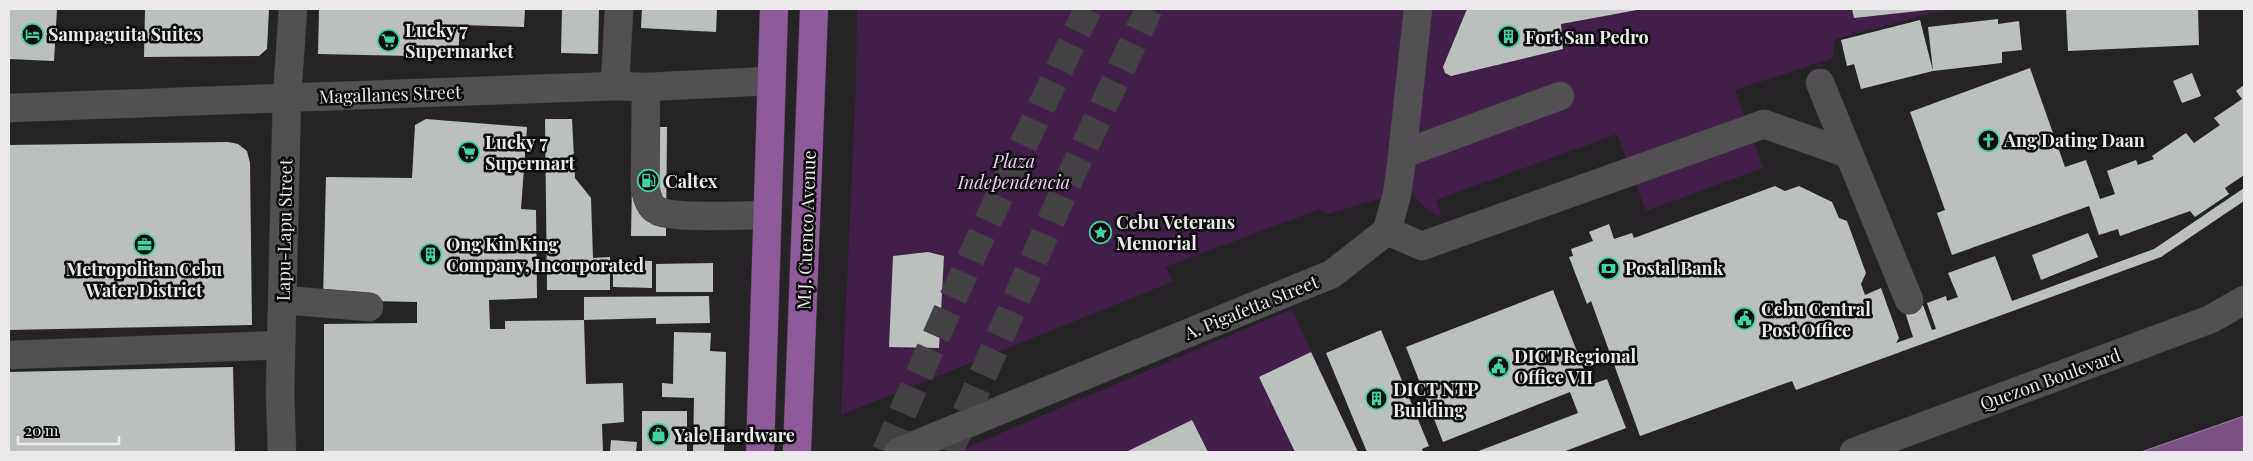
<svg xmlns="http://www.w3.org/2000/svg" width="2253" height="461" font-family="'Playfair Display',serif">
<rect width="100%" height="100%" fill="#252326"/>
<path fill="#421f49" d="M857,9H1957L1932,13L1835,39L1833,58L1735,90L1763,168L1646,211L1617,134L1436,200L1442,218C1428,211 1418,204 1411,189L1328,214L1320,209L1165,267L1174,281L841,415L856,85Z
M1292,309L1358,452H957Z"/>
<path fill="#7c5285" stroke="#9d7fa4" d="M2244,416V452H2141Z"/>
<path fill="#bbc0be" d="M9,9H57L54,61L9,59Z
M145,9H269L267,49L259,56L144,57Z
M319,9H525L524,27L460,25L458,57L318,54Z
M562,9H599L598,54L561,53Z
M642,9H717L716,32L641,28Z
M1467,9H1636L1637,10L1561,24L1563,49L1451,76L1445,73L1443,67Z
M1852,9H1928V10L1854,18Z
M2066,9H2198L2199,45L2068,51Z
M1998,19V24L2019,21L2022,50L2002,52V63L1933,71L1928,27Z
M1920,20L1933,71L1861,89L1854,64L1847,66L1841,40Z
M2030,68L2065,167L2086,160L2100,199L2115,194L2107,171L2136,160L2138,165L2154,159L2152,156L2186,133L2194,143L2220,125L2214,118L2242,99L2236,91L2244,85V175L2225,188L2229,194L2195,217L2190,211L2120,236L2118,229L2099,235L2089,206L1952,255L1937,213L1945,210L1910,112Z
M2192,73L2201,96L2182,103L2173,81Z
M426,119L527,127L521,209L536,210L537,298L489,300L490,329H505V321L584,320L586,384L623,383L624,422L602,424L603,452H324V324L417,323V302L323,300L326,177L412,178L415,125Z
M545,119H572L575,178L591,198L593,258L610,257V290H547Z
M633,127H667L666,236H631Z
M228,142L238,144L247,151L250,163L252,325L9,330V145Z
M1775,186L1785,191L1799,186L1832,202L1839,218L1847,221L1866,273L1861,284L1865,295L1881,288L1899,338L1896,343L1913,337L1905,312L1923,305L1932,330L1936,329L1927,303L1946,296L1947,301L1958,297L1948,273L1995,256L2012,301L2154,249L2244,188V201L2161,257L1796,390L1792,381L1640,436L1591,301L1587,304L1569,257L1573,256L1571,249L1593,241L1589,232L1609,224L1614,239L1632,233L1634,238Z
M2088,233L2098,257L2041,280L2032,255Z
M928,252L944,256L939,348L889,347L893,256Z
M613,260L652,261V288L613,287Z
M713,263V292H656V264Z
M1553,290L1590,385L1607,379L1626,428L1563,452H1476L1578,413L1570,392L1443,442L1406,347Z
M709,296L710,323L656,324V318L584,320V297Z
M1381,330L1429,446L1422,449L1423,452H1367L1326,353Z
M674,332L711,333L710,351L726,352L724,452H693L694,398L662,397V383L673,384Z
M1311,352L1358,452H1295L1259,377Z
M233,367L235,452H9V372Z
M642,411H687V452H642Z
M1192,420L1208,452H1126Z
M611,440L637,442L636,452H610Z"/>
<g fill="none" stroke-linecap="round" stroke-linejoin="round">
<path stroke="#434144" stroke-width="28" stroke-dasharray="28 14" stroke-linecap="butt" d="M886,452C949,302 1018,155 1088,9
M949,452L1072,173L1149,9"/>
<defs>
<path id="minor" d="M1820,83L1909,300
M615,86L619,9
M646,87L645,188C647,196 649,207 658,211C676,219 744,215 767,215
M9,108L615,86L646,87L771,81
M1403,154L1560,96
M1387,231L1422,246L1764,124L1849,154
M283,300L369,307
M9,355L281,345
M282,452L280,393L287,97L293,9
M898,452L1332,274L1387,231L1397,194L1401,166L1418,9
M1854,452L2211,319L2244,300"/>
<path id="major" d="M760,452L774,9
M797,452L814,9"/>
</defs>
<use href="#minor" stroke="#3f3d3f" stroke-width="29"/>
<use href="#major" stroke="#3f3d3f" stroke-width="29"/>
<use href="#minor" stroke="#525053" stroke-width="28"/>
<use href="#major" stroke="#8d5b98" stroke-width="28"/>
</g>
<defs>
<symbol id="hotel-ring" viewBox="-11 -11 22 22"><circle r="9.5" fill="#0e0d0e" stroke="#40d4a2" stroke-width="1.5"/><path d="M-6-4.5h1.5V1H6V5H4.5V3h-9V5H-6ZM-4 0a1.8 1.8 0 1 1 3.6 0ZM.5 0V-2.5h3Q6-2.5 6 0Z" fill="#40d4a2"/></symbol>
<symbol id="building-ring" viewBox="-11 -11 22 22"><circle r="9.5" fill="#0e0d0e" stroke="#40d4a2" stroke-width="1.5"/><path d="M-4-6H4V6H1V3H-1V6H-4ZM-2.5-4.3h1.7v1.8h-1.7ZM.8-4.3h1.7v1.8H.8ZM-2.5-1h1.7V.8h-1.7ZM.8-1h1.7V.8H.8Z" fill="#40d4a2"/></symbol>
<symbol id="supermarket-ring" viewBox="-11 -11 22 22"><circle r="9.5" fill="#0e0d0e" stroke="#40d4a2" stroke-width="1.5"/><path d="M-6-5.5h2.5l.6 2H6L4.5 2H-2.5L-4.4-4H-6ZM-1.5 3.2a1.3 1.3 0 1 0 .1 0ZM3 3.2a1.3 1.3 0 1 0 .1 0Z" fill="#40d4a2"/></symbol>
<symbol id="church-ring" viewBox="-11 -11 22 22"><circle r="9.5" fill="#0e0d0e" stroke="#40d4a2" stroke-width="1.5"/><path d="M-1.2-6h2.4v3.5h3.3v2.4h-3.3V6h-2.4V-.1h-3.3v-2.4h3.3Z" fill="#40d4a2"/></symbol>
<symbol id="fuel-ring" viewBox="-11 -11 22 22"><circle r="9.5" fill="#0e0d0e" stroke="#40d4a2" stroke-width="1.5"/><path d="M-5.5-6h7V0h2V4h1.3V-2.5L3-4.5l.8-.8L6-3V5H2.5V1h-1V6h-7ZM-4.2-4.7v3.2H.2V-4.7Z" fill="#40d4a2"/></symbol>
<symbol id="sight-ring" viewBox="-11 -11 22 22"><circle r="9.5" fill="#0e0d0e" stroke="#40d4a2" stroke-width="1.5"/><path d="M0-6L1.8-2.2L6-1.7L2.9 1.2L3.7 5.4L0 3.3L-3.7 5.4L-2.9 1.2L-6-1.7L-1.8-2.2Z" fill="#40d4a2"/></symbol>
<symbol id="office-ring" viewBox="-11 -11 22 22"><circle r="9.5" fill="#0e0d0e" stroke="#40d4a2" stroke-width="1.5"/><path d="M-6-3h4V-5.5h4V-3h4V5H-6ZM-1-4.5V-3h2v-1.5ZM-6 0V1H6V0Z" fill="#40d4a2"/></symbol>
<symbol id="bank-ring" viewBox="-11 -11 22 22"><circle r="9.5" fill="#0e0d0e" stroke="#40d4a2" stroke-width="1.5"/><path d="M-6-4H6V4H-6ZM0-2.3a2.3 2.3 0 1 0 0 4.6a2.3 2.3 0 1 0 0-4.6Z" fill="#40d4a2"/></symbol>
<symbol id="civic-ring" viewBox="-11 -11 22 22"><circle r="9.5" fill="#0e0d0e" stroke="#40d4a2" stroke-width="1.5"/><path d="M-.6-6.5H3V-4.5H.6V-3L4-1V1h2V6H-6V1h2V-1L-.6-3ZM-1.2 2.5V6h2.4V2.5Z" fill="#40d4a2"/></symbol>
<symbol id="shop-ring" viewBox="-11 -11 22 22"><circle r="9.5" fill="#0e0d0e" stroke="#40d4a2" stroke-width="1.5"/><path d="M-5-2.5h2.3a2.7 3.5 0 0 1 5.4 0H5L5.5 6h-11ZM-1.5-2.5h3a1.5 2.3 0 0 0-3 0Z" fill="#40d4a2"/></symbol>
</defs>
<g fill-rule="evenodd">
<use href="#hotel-ring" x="20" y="22" width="25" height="25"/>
<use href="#building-ring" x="1496" y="24" width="25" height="25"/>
<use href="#supermarket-ring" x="376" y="28" width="25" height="25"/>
<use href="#church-ring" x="1976" y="128" width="25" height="25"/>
<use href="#supermarket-ring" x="456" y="140" width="25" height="25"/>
<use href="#fuel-ring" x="636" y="168" width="25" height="25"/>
<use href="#sight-ring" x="1088" y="220" width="25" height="25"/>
<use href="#office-ring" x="132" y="232" width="25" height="25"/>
<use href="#building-ring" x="418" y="242" width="25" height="25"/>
<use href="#bank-ring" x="1596" y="256" width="25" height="25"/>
<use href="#civic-ring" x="1732" y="306" width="25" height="25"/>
<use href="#civic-ring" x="1486" y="354" width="25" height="25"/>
<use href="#building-ring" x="1364" y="386" width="25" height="25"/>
<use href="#shop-ring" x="646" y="422" width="25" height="25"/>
</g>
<g text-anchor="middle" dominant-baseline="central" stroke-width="5" stroke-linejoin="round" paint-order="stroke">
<g font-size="18" font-weight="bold" fill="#ebe9eb" stroke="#0e0d0e" text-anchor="start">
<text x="405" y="30">Lucky 7<tspan x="405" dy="21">Supermarket</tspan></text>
<text x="48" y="34">Sampaguita Suites</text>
<text x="1525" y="37">Fort San Pedro</text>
<text x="2004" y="140">Ang Dating Daan</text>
<text x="485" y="142">Lucky 7<tspan x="485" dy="21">Supermart</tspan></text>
<text x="665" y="181">Caltex</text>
<text x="1116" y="222">Cebu Veterans<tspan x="1116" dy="21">Memorial</tspan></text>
<text x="446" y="244">Ong Kin King<tspan x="446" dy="21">Company, Incorporated</tspan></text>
<text x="1625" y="268">Postal Bank</text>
<text x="144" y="269" text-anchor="middle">Metropolitan Cebu<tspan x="144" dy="21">Water District</tspan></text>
<text x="1761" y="309">Cebu Central<tspan x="1761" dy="21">Post Office</tspan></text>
<text x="1514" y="356">DICT Regional<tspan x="1514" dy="21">Office VII</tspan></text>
<text x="1393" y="389">DICT NTP<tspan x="1393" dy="21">Building</tspan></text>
<text x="674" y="435">Yale Hardware</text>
</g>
<g font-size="18" fill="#ebe9eb" stroke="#0e0d0e">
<text transform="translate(390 94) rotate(-2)">Magallanes Street</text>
<text transform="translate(284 230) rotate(-89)">Lapu-Lapu Street</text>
<text transform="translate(806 230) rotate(-88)">M.J. Cuenco Avenue</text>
<text transform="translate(1251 307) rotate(-22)">A. Pigafetta Street</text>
<text transform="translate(2050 379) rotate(-20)">Quezon Boulevard</text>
</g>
<g font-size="18" font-style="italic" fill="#f2ccfa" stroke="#0e0d0e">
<text x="1014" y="161">Plaza<tspan x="1014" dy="21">Independencia</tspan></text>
</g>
</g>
<rect width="2253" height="461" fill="none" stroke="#ebe9eb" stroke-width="20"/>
<path d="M18 436v8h101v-8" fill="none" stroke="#ebe9eb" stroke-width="2.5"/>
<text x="25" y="436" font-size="15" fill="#ebe9eb" stroke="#0e0d0e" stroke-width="4" paint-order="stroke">20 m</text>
</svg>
